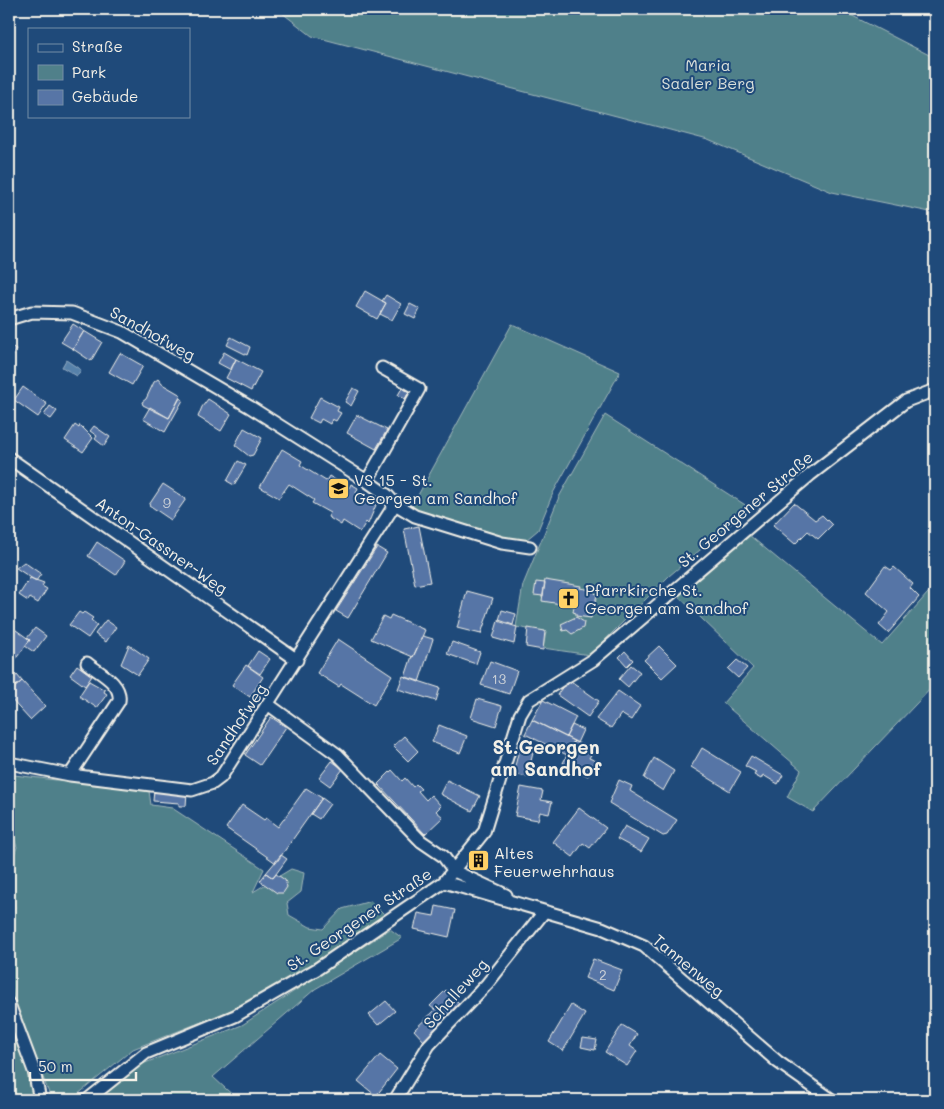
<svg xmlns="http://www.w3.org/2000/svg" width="944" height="1109" font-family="Mali,sans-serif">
<rect width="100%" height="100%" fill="#1f4a7a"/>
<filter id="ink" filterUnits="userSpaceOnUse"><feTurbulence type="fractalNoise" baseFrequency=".02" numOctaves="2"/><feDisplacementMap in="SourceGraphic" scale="10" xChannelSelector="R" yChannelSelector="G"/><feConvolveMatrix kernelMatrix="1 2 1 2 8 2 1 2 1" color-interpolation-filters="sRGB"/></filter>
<g filter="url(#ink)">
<path fill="#50808a" stroke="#a2b8b9" d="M277,9H839L935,58V213L832,192L708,140L312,36Z
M512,324L620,372L553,493L538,530L526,540H508L411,508Z
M605,415L750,508L669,576L590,655L543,648L546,632L516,627L523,585L559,497Z
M749,535L882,645L935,585V684L813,812L787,797L801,770L723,703L753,668L676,594Z
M14,775L149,791L151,805L172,808L264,869L253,892L291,869L304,873L301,892L287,903L289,915L310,927L323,929L342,909L371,901L385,915L313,963L229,1011L133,1049L71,1100L50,1096L14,1000L9,975V912L15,908L9,868L17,847L9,823V780Z
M390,929L402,938L315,989L213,1077L238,1100H98L140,1065L242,1025Z
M9,1024L33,1084L35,1100H9Z"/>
<path fill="#5781aa" stroke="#96aec3" d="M66,360L81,370L77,376L62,367Z"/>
<path fill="#5775a6" stroke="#f4f1e8" d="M365,291L386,303L377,319L356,307Z
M386,295L401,304L392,320L380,314L386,303L382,301Z
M410,304L420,309L415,319L405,314Z
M73,324L84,331L73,349L61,342Z
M84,331L102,342L91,361L73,349Z
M231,337L250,347L247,355L227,345Z
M9,345L16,349L9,361Z
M224,352L236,359L231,370L218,363Z
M120,353L143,366L132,385L109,372Z
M236,359L261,372L251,391L226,378Z
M158,379L162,384L181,395L169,418L143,405L142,402L146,399L154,382Z
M23,387L47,404L38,417L14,400Z
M353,388L359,391L351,406L345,402Z
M402,388L409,392L405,399L398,395Z
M320,397L339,407L337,411L341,413L336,421L332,419L330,424L321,419L319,423L309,418Z
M180,398L183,400L165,432L143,419L150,407L169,418Z
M208,399L231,414L221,431L198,417L202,407Z
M50,406L57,411L51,419L44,415Z
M357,415L387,430L376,449L347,433Z
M75,425L79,428L80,425L93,438L83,452L65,440Z
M94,426L110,437L104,446L95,439L97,436L90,431Z
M244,428L262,438L253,455L249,456L235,445Z
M282,449L302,461L300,465L326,481L329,476L349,488L351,484L358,488L356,493L376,505L368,524L366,522L360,532L343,521L341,525L328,517L330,513L312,503L314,500L289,484L279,498L260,487Z
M238,461L246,465L234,485L227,481Z
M163,484L186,499L171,520L149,505Z
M794,503L815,520L822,515L832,525L818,539L808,531L795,544L773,525Z
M419,526L430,582L415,585L404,529Z
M97,542L125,561L116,575L88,556Z
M377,547L387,553L348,618L336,611Z
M24,562L41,574L36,581L16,568Z
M885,566L891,570L894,567L913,584L910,588L919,597L888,633L879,625L889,612L866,592Z
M30,578L44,583L42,586L47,589L38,603L30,598L28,601L19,595Z
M545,580L581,586L580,588L592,590L597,595L591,618L576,616V613L573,612L574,606L542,601Z
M536,582L545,583L543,596L534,595Z
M467,591L493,598L481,634L457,628Z
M502,610L516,614L513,625L499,620Z
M79,612L82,614L84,612L93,618L91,620L97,625L88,638L69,625Z
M391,615L425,630L413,657L371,639L383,616L389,619Z
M576,617L584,622L583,628L572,634L567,630L563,631L561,624Z
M106,620L116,627L106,642L95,634Z
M498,621L517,627L514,644L493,638Z
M9,625L30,640L14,661L9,657Z
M35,628L46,636L34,652L25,646L30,640L27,638Z
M528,628L545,631L543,650L526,647Z
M423,636L433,639L419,682L405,677L412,656L413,657Z
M338,639L392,675L374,705L341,684L339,687L317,673Z
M452,642L480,652L476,664L447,654Z
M129,645L149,659L138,675L121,664Z
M659,646L677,664L662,678L644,660Z
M258,651L270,659L260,674L248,666Z
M625,651L633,660L627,666L619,657Z
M737,660L747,668L738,678L728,669Z
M490,661L517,671L509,694L481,685Z
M77,665L92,676L85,686L70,675Z
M246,665L263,677L250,697L232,685Z
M631,665L640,672L628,687L619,679Z
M17,675L22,681L16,686L11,681Z
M403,676L440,688L436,701L398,689Z
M568,679L599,701L588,717L557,695Z
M22,681L45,706L30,720L9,697V693Z
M89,681L105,690L104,692L107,694L97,708L79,696Z
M618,691L640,706L631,720L621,714L611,728L596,719Z
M477,699L502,706L496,726L471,718Z
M543,700L576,717L566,737L532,720Z
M271,717L286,727L260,765L245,755Z
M532,720L574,741L567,755L525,734Z
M439,725L467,736L460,753L432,742Z
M572,725L583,730L577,743L566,737Z
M404,736L418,751L408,761L393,746Z
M574,741L593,751L589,758L596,761L588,776L563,763Z
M702,748L741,772L730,791L691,767Z
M519,750L533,753L527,777L513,774Z
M751,756L783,775L778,784L763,775L761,779L754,775L756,772L745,766Z
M654,758L674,771L663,791L644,778Z
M332,761L343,769L330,786L319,778Z
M392,770L402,781L405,778L413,787L416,784L421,789L418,791L426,800L431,795L441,806L436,811L443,817L425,834L378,784Z
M447,780L480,796L472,811L440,794Z
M619,780L632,786L630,791L677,820L667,835L663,836L609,803Z
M521,787L543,791L541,800L552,802L549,814L540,812L538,820L515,816Z
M306,788L322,798L276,863L226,828L242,805L264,820L266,818L278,827Z
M154,790L187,792L186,806H179V803L153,801Z
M322,798L330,804L319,819L311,814Z
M579,808L606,828L590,848L583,843L573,857L553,842Z
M625,826L649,839L641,852L617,839Z
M482,851L489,861L473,872L467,862Z
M281,855L287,859L273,878L266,873Z
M266,873L273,878L276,874L285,880L287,887L283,893H277L260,881Z
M436,906L455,910L449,937L414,929L418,913L434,916Z
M593,959L622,970L614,990L585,978Z
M446,990L461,1005L424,1041L414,1030L435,1010L430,1006Z
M386,1001L395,1011L378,1025L369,1015Z
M571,1005L585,1014L563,1051L549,1042Z
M622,1025L637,1034L630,1046L637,1051L627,1066L605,1052Z
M583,1038L597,1040L595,1050L581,1047Z
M380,1055L397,1069L376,1096L358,1081Z"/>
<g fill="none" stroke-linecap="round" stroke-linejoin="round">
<defs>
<path id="minor" d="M9,319L32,312L72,313L122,332L250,407L367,481L387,495L395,504L415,516L502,543L530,547
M9,458L297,660
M367,481L419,389L382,368
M269,705L338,755L421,841L443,856L454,871L506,895
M9,763L70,775L192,790L213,783L221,777L395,504
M70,775L119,701C122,683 99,673 87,663
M444,882L602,928L644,946L778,1062L832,1100
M9,1004L34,1071L40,1100
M87,1100L146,1053L235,1016L317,969L444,882L484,832L520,715L529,700L593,660L810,475L906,401L935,390
M395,1100L429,1045L487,984L544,912"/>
</defs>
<use href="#minor" stroke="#f4f1e8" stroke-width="15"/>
<use href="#minor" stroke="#1f4a7a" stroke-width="11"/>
</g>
</g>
<defs>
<symbol id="school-square" viewBox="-11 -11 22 22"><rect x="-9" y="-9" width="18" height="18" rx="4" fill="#ffd166" stroke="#1f4a7a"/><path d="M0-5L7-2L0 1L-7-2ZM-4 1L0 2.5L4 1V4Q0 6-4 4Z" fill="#111"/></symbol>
<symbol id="church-square" viewBox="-11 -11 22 22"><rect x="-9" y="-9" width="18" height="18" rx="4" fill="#ffd166" stroke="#1f4a7a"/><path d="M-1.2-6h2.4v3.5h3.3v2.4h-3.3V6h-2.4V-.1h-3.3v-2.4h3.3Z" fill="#111"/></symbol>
<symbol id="building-square" viewBox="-11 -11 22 22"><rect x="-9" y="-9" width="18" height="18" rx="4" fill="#ffd166" stroke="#1f4a7a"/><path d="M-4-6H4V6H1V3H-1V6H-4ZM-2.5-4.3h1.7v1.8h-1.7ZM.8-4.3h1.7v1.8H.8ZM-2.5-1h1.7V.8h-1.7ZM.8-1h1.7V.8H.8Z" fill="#111"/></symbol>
</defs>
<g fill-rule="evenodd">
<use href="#school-square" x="326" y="476" width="25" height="25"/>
<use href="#church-square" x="556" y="586" width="25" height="25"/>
<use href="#building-square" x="466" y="848" width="25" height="25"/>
</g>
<g text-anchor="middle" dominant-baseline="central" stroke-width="4" stroke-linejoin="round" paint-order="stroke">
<g font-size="14" fill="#cdd2d8">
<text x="167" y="502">9</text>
<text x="499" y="678">13</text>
<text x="603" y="974">2</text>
</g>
<g font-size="16" fill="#dbe0da" stroke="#1f4a7a">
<text x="708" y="64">Maria<tspan x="708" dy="18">Saaler Berg</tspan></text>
</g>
<g font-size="16" fill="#f4f1e8" stroke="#1f4a7a">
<text transform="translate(153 333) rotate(29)">Sandhofweg</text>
<text transform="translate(745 509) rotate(-40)">St. Georgener Straße</text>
<text transform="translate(162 545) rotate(35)">Anton-Gassner-Weg</text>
<text transform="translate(236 724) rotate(-56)">Sandhofweg</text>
<text transform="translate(359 919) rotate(-34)">St. Georgener Straße</text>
<text transform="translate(689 965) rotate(40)">Tannenweg</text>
<text transform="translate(455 993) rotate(-48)">Schalleweg</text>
</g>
<g font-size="16" fill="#f4f1e8" stroke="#1f4a7a" text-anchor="start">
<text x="354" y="479">VS 15 - St.<tspan x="354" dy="18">Georgen am Sandhof</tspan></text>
<text x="585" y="589">Pfarrkirche St.<tspan x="585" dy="18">Georgen am Sandhof</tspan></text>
<text x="494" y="852">Altes<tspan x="494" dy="18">Feuerwehrhaus</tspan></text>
</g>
<g font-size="19" font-weight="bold" fill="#f4f1e8" stroke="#1f4a7a">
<text x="546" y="746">St.Georgen<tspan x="546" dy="22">am Sandhof</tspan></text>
</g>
</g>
<rect width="944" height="1109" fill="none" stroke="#1f4a7a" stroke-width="30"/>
<rect x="15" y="15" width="914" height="1079" fill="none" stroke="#f4f1e8" stroke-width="2" filter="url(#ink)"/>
<rect x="28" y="28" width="162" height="90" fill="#1f4a7a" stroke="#748da6"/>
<rect x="38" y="44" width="25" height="8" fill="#1f4a7a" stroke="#748da6"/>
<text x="72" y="52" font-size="15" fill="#f4f1e8">Straße</text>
<rect x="38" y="65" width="25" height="15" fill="#50808a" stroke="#748da6"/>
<text x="72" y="78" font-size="15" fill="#f4f1e8">Park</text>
<rect x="38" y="90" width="25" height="15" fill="#5775a6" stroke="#748da6"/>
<text x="72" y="102" font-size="15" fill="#f4f1e8">Gebäude</text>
<path d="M30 1072v8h106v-8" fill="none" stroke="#f4f1e8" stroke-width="2.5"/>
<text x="38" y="1072" font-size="15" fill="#f4f1e8" stroke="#1f4a7a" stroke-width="4" paint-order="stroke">50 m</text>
</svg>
